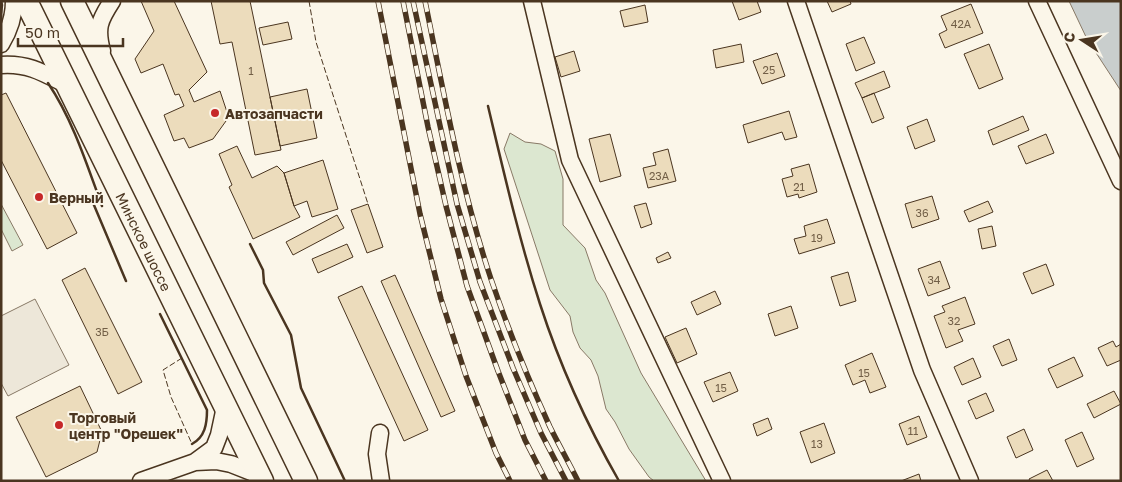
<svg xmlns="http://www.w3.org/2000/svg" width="1122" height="482" font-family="'Golos Text',sans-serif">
<rect width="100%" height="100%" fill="#fbf6e9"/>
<path fill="#dce7d0" stroke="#887966" d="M510,133L525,142L541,144L555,151L563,179V225L585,248L596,280L605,293L641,373L706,481H654L649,477L629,449L615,422L606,409L598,376L591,360L580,348L573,332L570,316L550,290L504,149Z
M1,204L23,245L12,251L1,229Z"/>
<path fill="#ede7d9" stroke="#887966" d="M35,299L69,365L8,396L1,383V316Z"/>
<path fill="#c9cecd" stroke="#887966" d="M1069,1H1121V91L1087,39Z"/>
<path fill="#ecdcbc" stroke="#4a3520" d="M141,1H174L207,72L189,90L194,102L220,91L228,115L226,121L213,139L189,148L184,138L174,141L164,115L184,106L179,94L175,95L163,64L141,73L135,59L154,31Z
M211,1H250L281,150L255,155L232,42L220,44Z
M732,1H757L761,12L739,20Z
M827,1H850L851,4L832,12Z
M971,4L983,33L945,48L939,34L947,30L941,16Z
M645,5L648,22L624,27L620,11Z
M288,22L292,39L263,45L259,28Z
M864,37L875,63L856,71L846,44Z
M741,44L744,62L716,68L713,50Z
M989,44L1003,79L979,89L964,54Z
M574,51L580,71L561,77L555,57Z
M777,53L785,76L762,84L753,61Z
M884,71L890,87L862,98L855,83Z
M307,89L317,138L280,146L270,97Z
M6,93L77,233L47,249L1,160V95Z
M874,93L884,118L872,123L862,98Z
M789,111L797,137L785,140L782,132L748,143L743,125Z
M1023,116L1029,130L993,145L988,131Z
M927,119L935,141L915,149L907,127Z
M610,134L621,176L600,182L589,139Z
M1046,134L1054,153L1026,164L1018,146Z
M237,146L252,178L277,166L284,173L294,206L300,217L253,239L229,187L232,185L219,154Z
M668,149L676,181L648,188L643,168L656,165L653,153Z
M323,160L338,209L312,217L307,201L294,206L284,173Z
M809,164L817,192L799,198L798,194L787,197L782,179L793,176L791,169Z
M932,196L939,219L912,228L905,204Z
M988,201L993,212L969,222L964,211Z
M646,203L652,224L641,228L634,206Z
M368,204L383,247L367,253L351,210Z
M337,215L344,228L293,255L286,242Z
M827,219L835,243L799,254L794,239L806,236L804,226Z
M992,226L996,246L982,249L978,229Z
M347,244L353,257L318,273L312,259Z
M668,252L671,258L658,263L656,258Z
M940,261L950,288L928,296L918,269Z
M1046,264L1054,285L1032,294L1023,273Z
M85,268L142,382L118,394L62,280Z
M848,272L856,301L840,306L831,277Z
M395,275L455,411L441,417L381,281Z
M362,286L428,430L404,441L338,297Z
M715,291L721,304L697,315L691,302Z
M965,297L975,324L958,330L963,341L946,348L934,316L945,312L942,306Z
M791,306L798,328L775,336L768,314Z
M686,328L697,354L677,363L665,337Z
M1009,339L1017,360L1002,366L993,346Z
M1113,341L1116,347L1121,344V360L1107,366L1098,348Z
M872,353L886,387L870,393L865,380L853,385L845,365Z
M1074,357L1083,376L1057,388L1048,369Z
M973,358L981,377L962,385L954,367Z
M730,372L738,391L713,402L704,382Z
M80,386L102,432L97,452L46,477L16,417Z
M1114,391L1121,404L1094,418L1087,404Z
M986,393L994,411L976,419L968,401Z
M919,416L927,437L907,445L899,424Z
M768,418L772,429L757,436L753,424Z
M824,423L835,453L811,463L800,432Z
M1024,429L1033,450L1016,458L1007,437Z
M1082,432L1094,459L1077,467L1065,440Z
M1047,470L1053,481H1030L1029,479Z
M919,474L921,481H901Z"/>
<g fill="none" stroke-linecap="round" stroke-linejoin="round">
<defs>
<path id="minor" d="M532,1L570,160L722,481
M796,1L922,370L970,481
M1037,1L1121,181
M1,44C9,31 14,16 14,1
M102,51C96,28 99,21 112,1
M1,65C28,63 44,73 67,85
M380,433L377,454L381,481
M195,462L216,461L231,464L259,475
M141,481L195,462L214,448L219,435L225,407"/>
<g id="highway">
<path id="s1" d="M26,1L262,481"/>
<path d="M72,1L306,481"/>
</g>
</defs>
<use href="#minor" stroke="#4a3520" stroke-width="19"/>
<use href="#highway" stroke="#4a3520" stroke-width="25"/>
<use href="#minor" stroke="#fbf6e9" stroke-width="16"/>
<use href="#highway" stroke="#fbf6e9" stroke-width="22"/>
<defs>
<path id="rail" d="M378,1L420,214L441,299L466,376L496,453L510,481
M403,1L428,127L446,206L467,286L498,371L525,440L546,481
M413,1L457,204L480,282L513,368L541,433L566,481
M425,1C444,94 461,189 491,279C508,329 528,379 550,427C559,445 569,463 578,481"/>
</defs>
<use href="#rail" stroke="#4a3520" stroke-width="5.5"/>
<use href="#rail" stroke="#fbf6e9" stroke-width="4" stroke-dasharray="11" stroke-linecap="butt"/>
<path stroke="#4a3520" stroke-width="1" stroke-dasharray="6 2.5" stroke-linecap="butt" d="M309,1L316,42L368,204
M182,358L163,370L171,397L192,444"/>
<path stroke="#4a3520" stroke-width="2.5" d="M1,13L2,5L1,1
M48,83C73,120 87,165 102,206
M488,106C504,173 519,239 540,304C560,366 587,425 619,481
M91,198L126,281
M250,244L263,270L264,283L291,335L301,388L345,481
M160,314L207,410C207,424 205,437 192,444"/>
</g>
<g fill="#c62828" stroke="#fbf6e9" stroke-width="2">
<circle cx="215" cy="113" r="5"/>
<circle cx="39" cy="197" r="5"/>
<circle cx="59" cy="425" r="5"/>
</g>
<g text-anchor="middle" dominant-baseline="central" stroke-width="4" stroke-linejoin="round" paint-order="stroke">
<g font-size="11" fill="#725f47">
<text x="961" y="23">42А</text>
<text x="769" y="69">25</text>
<text x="251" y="70">1</text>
<text x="659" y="175">23А</text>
<text x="799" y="186">21</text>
<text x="922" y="212">36</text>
<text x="817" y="237">19</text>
<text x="934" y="279">34</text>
<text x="954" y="320">32</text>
<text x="102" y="331">3Б</text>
<text x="864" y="372">15</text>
<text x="721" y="387">15</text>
<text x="913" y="430">11</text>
<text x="817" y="443">13</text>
</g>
<g font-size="14" font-weight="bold" fill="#4a3520" stroke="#fbf6e9" text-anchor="start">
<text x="225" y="113">Автозапчасти</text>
<text x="49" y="197">Верный</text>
<text x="69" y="417">Торговый<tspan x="69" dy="16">центр "Орешек"</tspan></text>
</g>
<g font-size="14" fill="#4a3520" stroke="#fbf6e9">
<text stroke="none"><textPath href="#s1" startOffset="268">Минское шоссе</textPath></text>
</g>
</g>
<rect width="1122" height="482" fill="none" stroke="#4a3520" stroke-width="5"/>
<g transform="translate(1082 40) rotate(282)" stroke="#fbf6e9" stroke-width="4" paint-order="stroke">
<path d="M0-4L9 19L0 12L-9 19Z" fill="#4a3520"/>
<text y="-8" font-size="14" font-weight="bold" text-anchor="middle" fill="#4a3520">С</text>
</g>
<path d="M18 38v8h105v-8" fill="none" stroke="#4a3520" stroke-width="2.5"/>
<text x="25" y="38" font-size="15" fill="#4a3520" stroke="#fbf6e9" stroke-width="4" paint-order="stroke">50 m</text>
</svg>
